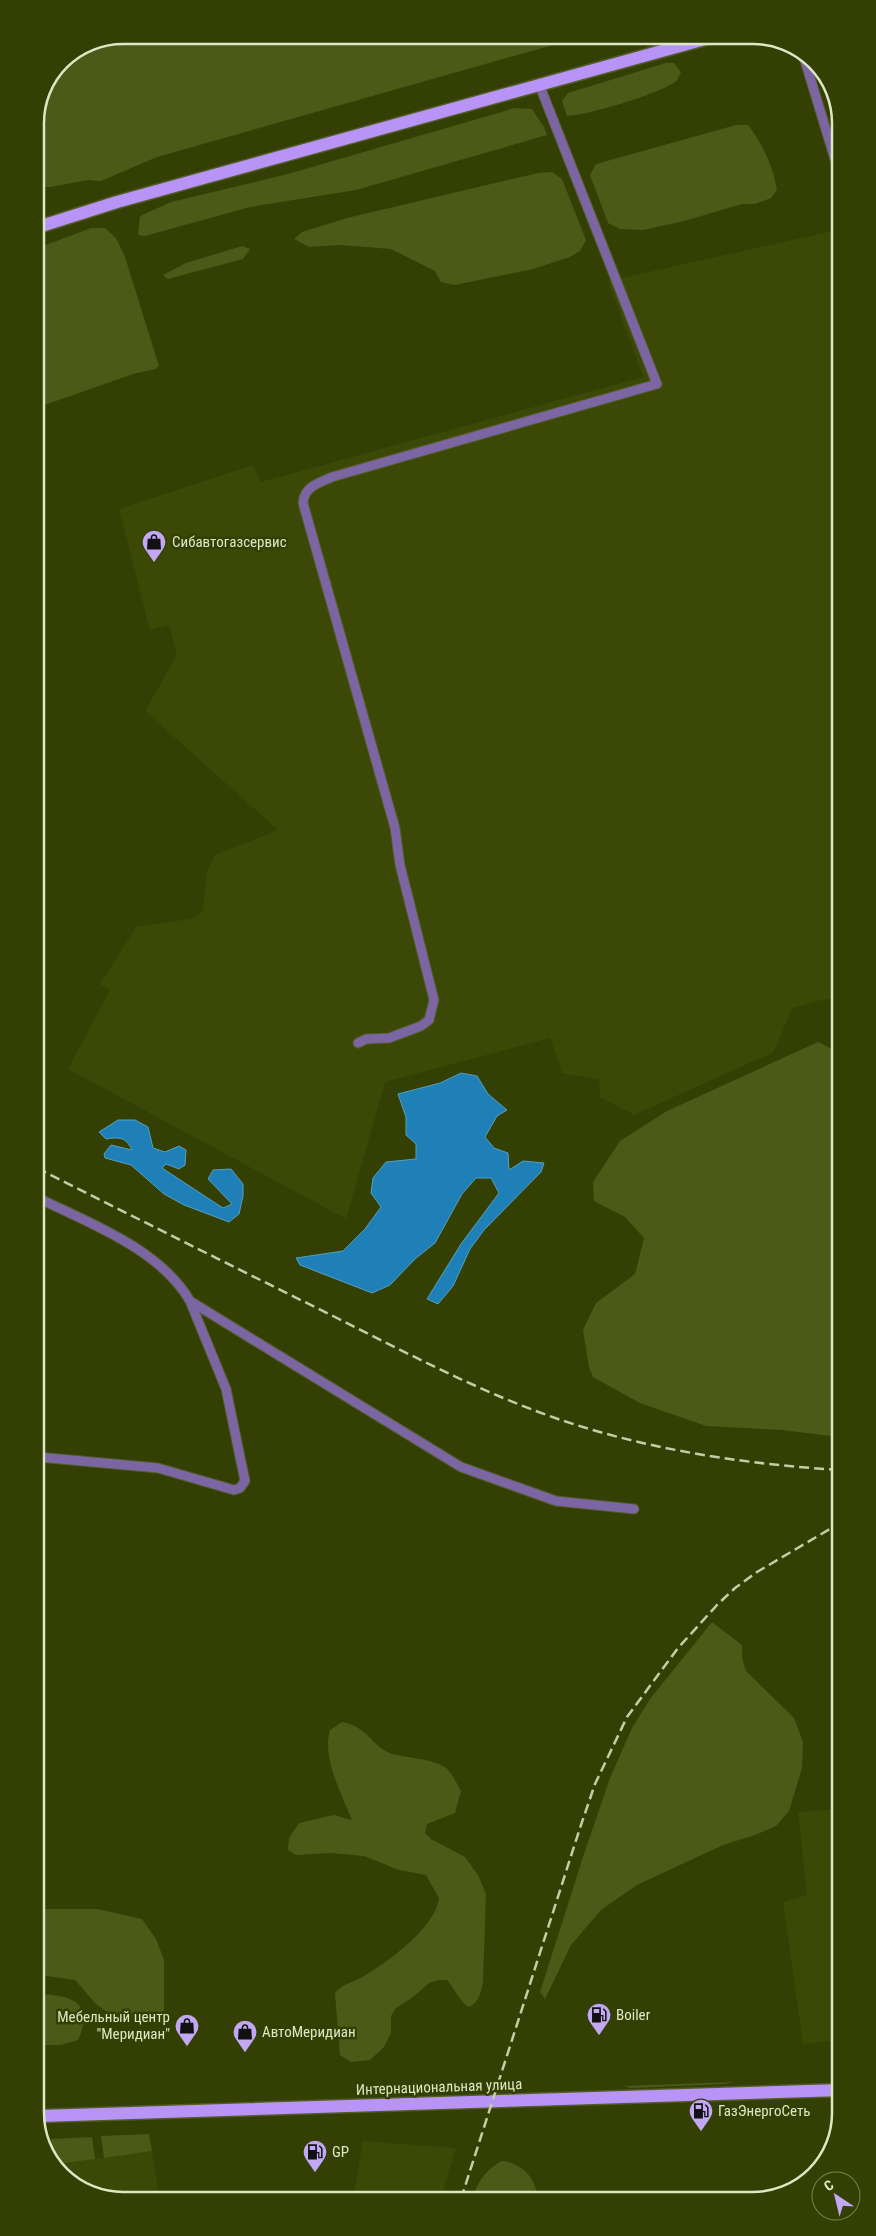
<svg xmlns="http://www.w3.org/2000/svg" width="876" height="2236" font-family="'Roboto Condensed',sans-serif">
<rect width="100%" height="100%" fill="#343f04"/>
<path fill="#3c4805" d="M837,230L839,1017L833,997L792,1008L774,1052L634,1115L600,1097L599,1080L562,1073L550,1038L385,1082L346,1219L68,1069L110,990L100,984L136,927L195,918L203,911L207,872L215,855L278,830L145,711L177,655L169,625L150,630L119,509L253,465L261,482L643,377L608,281Z
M840,1809L841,2040L803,2044L783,1902L807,1895L798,1812Z
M363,2141L456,2148L441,2199H353Z
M152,2151L160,2201H117L69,2183L56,2164Z"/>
<path fill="#4c5a17" d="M581,37L157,157L101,181L88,180L50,187H40L35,179V117L61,60L89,42Z
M666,63H674L681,72C679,76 678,80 675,82C658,94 589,115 567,116L562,101L568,93Z
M515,108L532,109L544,127L547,135L356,190L250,207L145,236L138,235L140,216L171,202L288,174Z
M736,125H748C763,144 773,167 777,190L771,198L755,204H742L684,221L643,230L620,229L608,223L590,175L596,164Z
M552,172L562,179L586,240L580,251L570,257L533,269L455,285L441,282L435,271L391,249L340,245L309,247L294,239L302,232L347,218L538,173Z
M91,228H105L116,238L125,257L159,366L155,369L133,374L36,408L35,249Z
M242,246L250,249L243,259L168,279L163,275L186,263Z
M818,1042L834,1050L839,1068V1437L782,1430L706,1426L640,1403L593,1377L589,1367L583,1330L596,1303L635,1274L644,1238L625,1217L594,1201L593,1182L620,1141L667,1111Z
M712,1622L742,1645V1658L746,1671L794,1718L803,1742L802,1768L789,1811L776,1826L755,1835L723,1845L637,1885L601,1910L571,1945L545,1999L540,1992L583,1857L610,1778L632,1728L650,1699Z
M342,1722C369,1727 371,1746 390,1753C404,1758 436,1759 446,1768C452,1773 457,1784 461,1791L455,1813L427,1824L425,1833L431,1839L465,1857L478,1875L486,1894L483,1982C481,1992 479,2003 469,2007C459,2001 455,1989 447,1980H439L429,1983L413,1997L396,2008L391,2016V2033L384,2047L370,2060L351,2062L340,2055L335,1993C342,1984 354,1982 364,1976C388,1962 436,1927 439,1898L426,1875L399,1870L364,1856L330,1853L296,1855L288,1850L289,1838L299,1823L334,1815L352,1820C341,1793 322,1758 330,1730Z
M39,1909H97L142,1919L156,1939L164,1960V2010L159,2016L115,2018L96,2004L75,1980L39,1975Z
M39,1994C72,1995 95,2003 78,2040L61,2045H39Z
M736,2082L724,2084L630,2088L624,2086Z
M149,2134L152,2151L104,2158L101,2136Z
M92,2137L95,2159L56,2164L54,2162L51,2139Z
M502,2161C522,2163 535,2177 538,2198H472C479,2181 485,2170 502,2161Z"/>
<path fill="#1f80b7" stroke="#589fbb" d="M461,1073L477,1076L488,1094L507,1110L497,1116L485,1137L494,1148L508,1153L509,1170L523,1161L544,1163L541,1172L484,1230L470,1249L453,1286L438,1304L427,1299L461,1244L499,1193L491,1178H476L462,1194L435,1243L415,1259L390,1285L372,1293L300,1265L296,1258L343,1251L365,1229L381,1207L371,1193L373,1178L386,1162L416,1159V1144L406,1135V1117L398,1094L440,1083Z
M118,1120H135L148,1127L153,1148L165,1152L179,1146L186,1150L185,1165L179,1169L166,1164L162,1168L223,1208L232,1204L208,1179L213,1170L231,1169L243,1184V1196L239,1214L229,1222L184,1205L164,1194L131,1165L105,1158L104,1154L111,1145L132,1150C126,1137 119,1137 106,1139L99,1132Z"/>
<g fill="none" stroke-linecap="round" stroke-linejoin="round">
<defs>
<path id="minor" d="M802,51L837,166
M358,1043L366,1039L389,1038L421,1026L429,1020L434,1000L400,865L395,828L303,503C304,487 318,483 332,477L657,384L539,84
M38,1198C89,1223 160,1249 190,1301L226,1389L245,1481L240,1488L234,1490L158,1468L38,1457
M190,1301L461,1467L556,1501L634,1509"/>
<path id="primary" d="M35,228L117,202L716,36
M40,2116L841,2090"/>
</defs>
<use href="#minor" stroke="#525d26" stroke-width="11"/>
<use href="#primary" stroke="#525d26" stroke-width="15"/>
<use href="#minor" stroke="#7b65a2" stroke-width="9"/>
<use href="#primary" stroke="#b994f7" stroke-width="12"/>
<path stroke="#c4cea6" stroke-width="2.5" stroke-dasharray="10 5" stroke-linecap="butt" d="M37,1168C136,1218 234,1267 333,1316C407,1353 480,1392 558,1419C649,1450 744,1464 840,1470
M461,2199L580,1828L595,1784L627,1717L678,1648L717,1605L735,1588L757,1572L840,1523"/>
</g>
<defs>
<symbol id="shop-pin" viewBox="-11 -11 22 30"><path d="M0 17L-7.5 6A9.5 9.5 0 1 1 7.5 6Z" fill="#c2a8f2" stroke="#343f04"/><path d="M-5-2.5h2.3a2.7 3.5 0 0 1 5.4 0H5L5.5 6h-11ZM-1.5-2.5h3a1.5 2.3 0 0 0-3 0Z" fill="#111"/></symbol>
<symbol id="fuel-pin" viewBox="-11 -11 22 30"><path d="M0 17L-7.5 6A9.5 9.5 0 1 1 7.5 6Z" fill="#c2a8f2" stroke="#343f04"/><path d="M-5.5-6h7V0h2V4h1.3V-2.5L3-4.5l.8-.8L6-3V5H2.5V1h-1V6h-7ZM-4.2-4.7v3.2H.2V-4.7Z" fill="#111"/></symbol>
</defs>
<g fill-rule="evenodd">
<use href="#shop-pin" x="140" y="528" width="28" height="38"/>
<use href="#fuel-pin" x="585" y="2001" width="28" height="38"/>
<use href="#shop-pin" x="173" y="2012" width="28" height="38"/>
<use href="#shop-pin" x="231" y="2018" width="28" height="38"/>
<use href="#fuel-pin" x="687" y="2097" width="28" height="38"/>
<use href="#fuel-pin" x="301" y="2138" width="28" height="38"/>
</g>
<g text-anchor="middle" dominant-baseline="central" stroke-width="5" stroke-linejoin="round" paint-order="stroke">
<g font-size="15" fill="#dde7c3" stroke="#343f04" text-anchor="start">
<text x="172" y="542">Сибавтогазсервис</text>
<text x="616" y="2015">Boiler</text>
<text x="170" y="2017" text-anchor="end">Мебельный центр<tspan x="170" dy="17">"Меридиан"</tspan></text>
<text x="262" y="2032">АвтоМеридиан</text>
<text x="718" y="2111">ГазЭнергоСеть</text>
<text x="332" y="2152">GP</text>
</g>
<g font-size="15" fill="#dde7c3" stroke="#343f04">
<text transform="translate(439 2087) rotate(-2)">Интернациональная улица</text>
</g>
</g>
<path d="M0 0H876V2236H0ZM123 44H753A79 79 0 0 1 832 123V2113A79 79 0 0 1 753 2192H123A79 79 0 0 1 44 2113V123A79 79 0 0 1 123 44Z" fill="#343f04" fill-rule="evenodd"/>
<path fill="none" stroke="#dde7c3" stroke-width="2.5" d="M123 44H753A79 79 0 0 1 832 123V2113A79 79 0 0 1 753 2192H123A79 79 0 0 1 44 2113V123A79 79 0 0 1 123 44Z"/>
<g transform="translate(836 2196) rotate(325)"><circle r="24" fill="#343f04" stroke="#788250"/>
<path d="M0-4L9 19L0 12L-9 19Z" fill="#c2a8f2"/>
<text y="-8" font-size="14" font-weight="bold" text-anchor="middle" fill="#dde7c3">С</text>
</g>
</svg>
